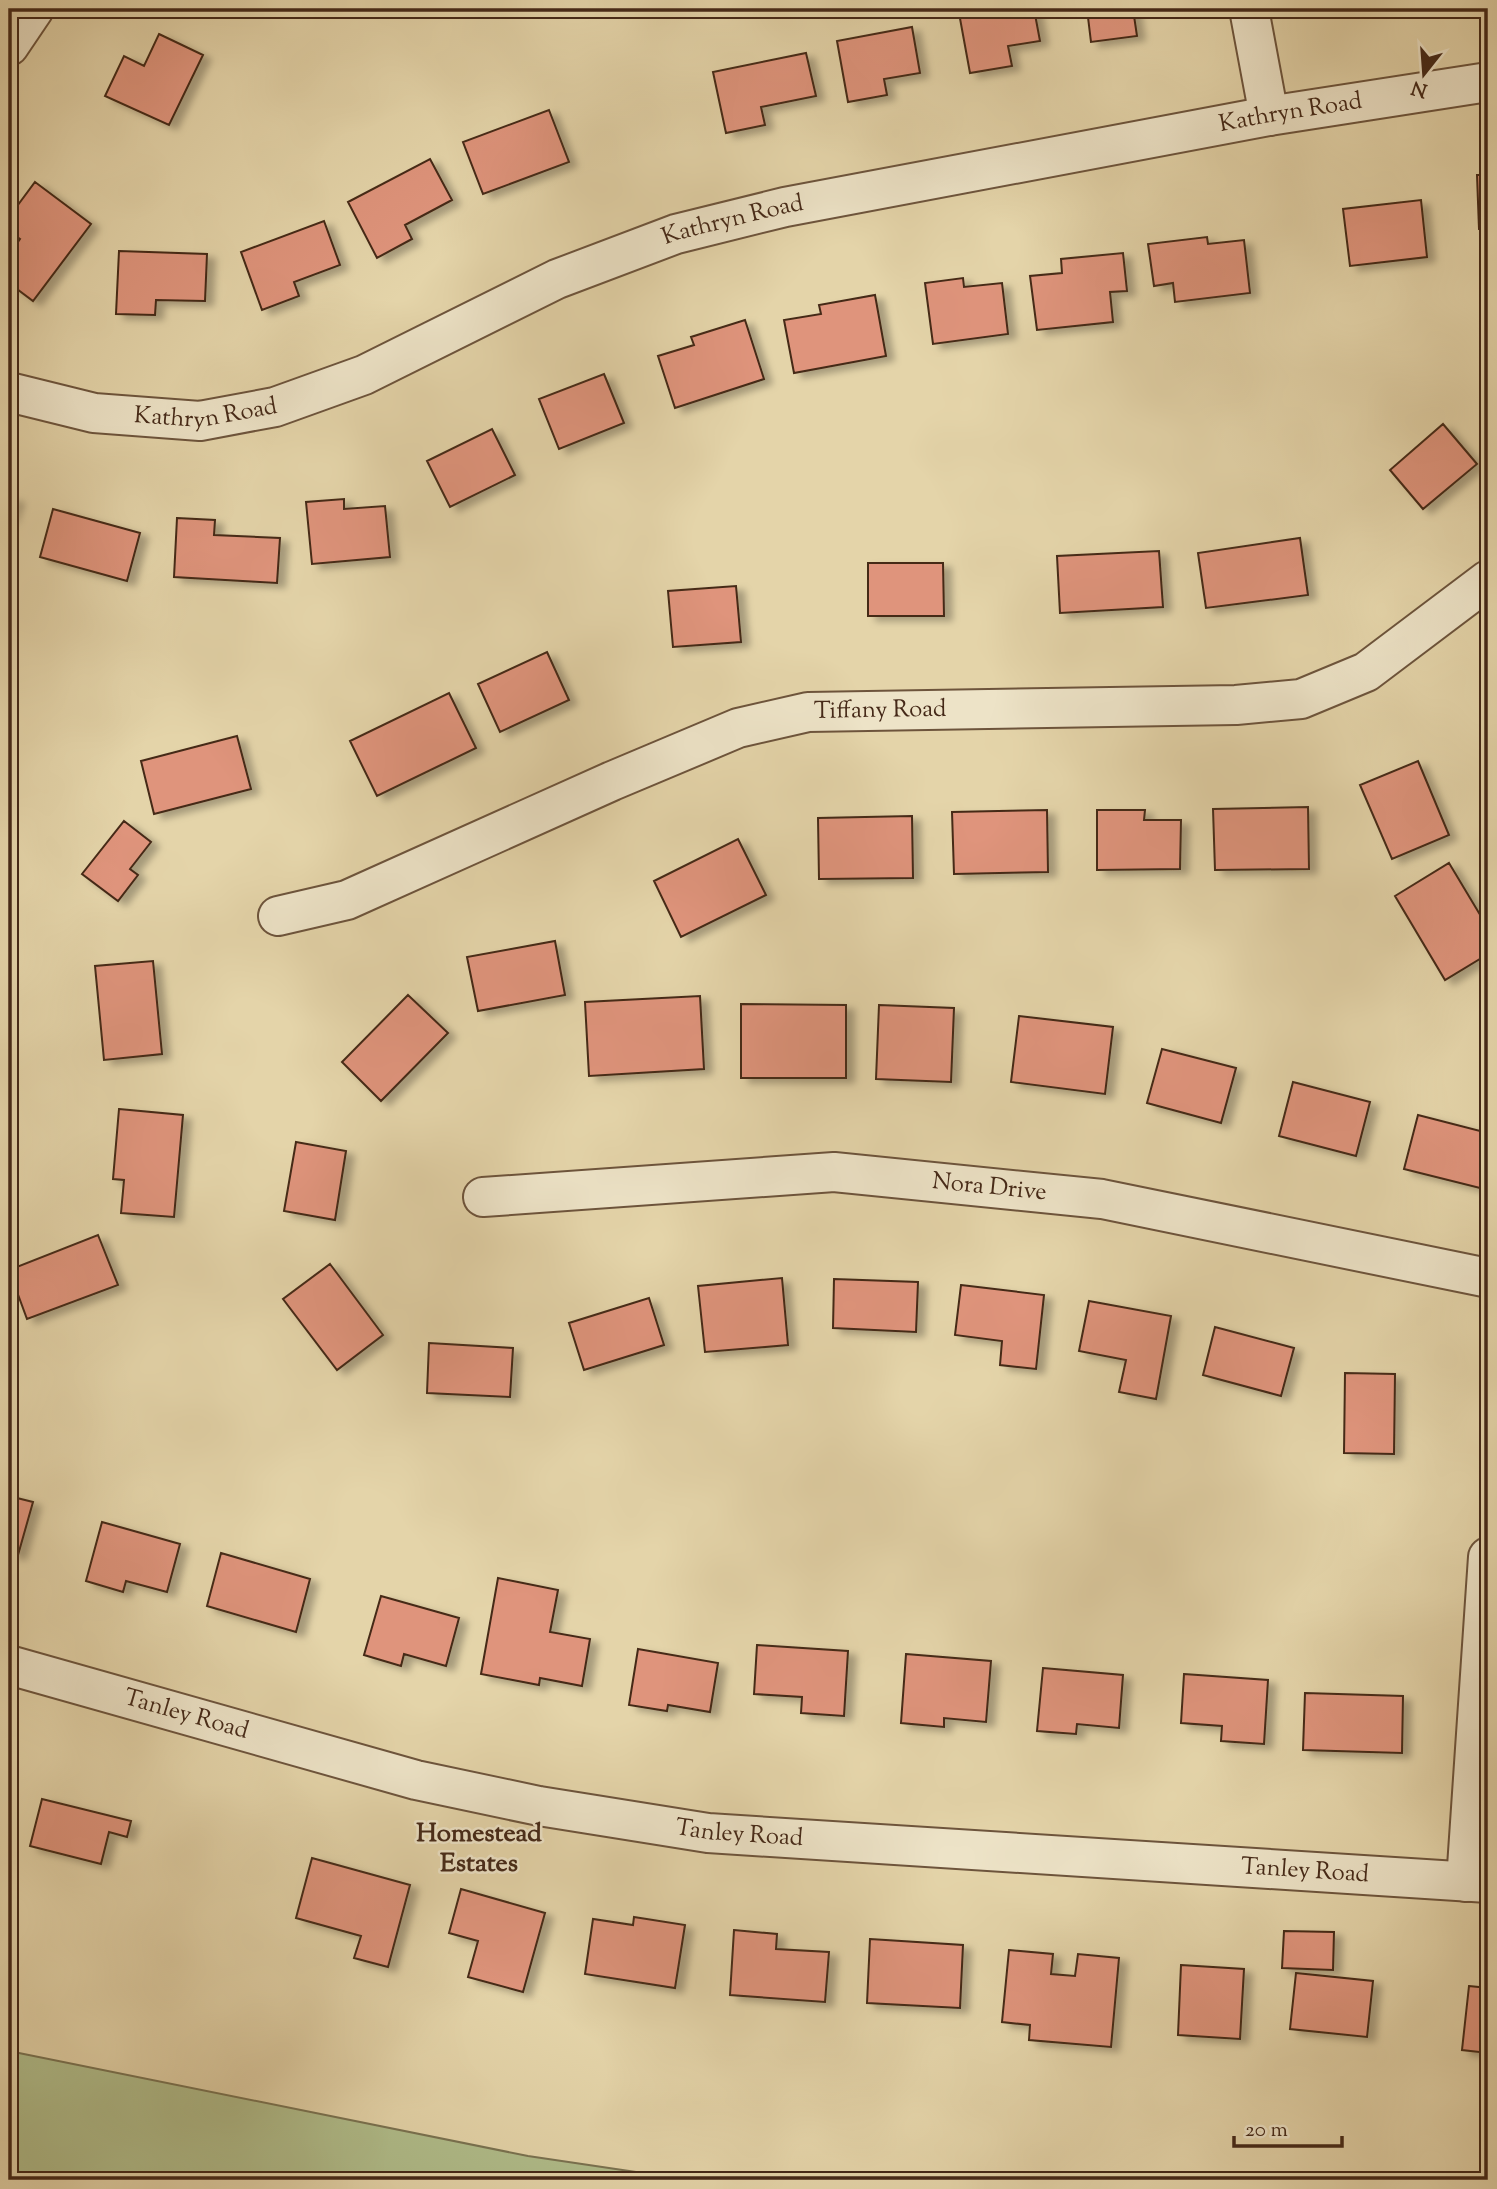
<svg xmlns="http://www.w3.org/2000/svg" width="1497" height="2189" font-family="'Sorts Mill Goudy',serif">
<defs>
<filter id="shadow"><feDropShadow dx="8" dy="4.5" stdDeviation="3.5" flood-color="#0004"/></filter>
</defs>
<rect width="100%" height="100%" fill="#e4d4a9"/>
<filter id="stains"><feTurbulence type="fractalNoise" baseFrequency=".00286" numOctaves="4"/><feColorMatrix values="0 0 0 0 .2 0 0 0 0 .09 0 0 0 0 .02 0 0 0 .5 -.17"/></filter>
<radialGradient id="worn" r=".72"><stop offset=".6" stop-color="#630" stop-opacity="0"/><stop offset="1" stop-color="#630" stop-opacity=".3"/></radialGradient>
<path fill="#b0bd8b" stroke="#7a7352" stroke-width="2" d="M9,2051L528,2156L690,2180H9Z"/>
<path fill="#df947b" stroke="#452918" stroke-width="2" filter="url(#shadow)" d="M979,9H1034L1040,41L1008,46L1012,66L970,73L959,13Z
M1087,9H1133L1137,36L1091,42Z
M912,27L920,73L884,79L887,95L848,102L837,41Z
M159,34L203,55L169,125L105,96L124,56L144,66Z
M806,53L816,96L761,107L765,125L726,133L713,72Z
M549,110L569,162L483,194L463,142Z
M430,159L452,200L405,225L412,239L377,258L348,202Z
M1477,175H1488V228L1479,229Z
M35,182L91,224L33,301L9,283V255L20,239L9,231V217Z
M1421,200L1427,257L1350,266L1343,209Z
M324,221L340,265L294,282L299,296L262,310L241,252Z
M1207,237L1208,244L1244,240L1250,293L1175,302L1173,283L1154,286L1148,244Z
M119,251L207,254L205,301L156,300L155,315L116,314Z
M1123,253L1127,291L1110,292L1113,322L1037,330L1030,276L1062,273L1061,259Z
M963,278L964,287L1002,283L1008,334L933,344L925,283Z
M875,295L886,356L794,373L784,320L821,314L819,305Z
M745,320L764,379L675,408L658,356L694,345L691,337Z
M604,374L624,423L559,449L539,399Z
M1443,424L1477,464L1423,509L1390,470Z
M492,429L515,475L450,507L427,461Z
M9,497L16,499L9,520Z
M344,499V509L385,506L390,557L312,564L306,502Z
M53,509L140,533L127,581L40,557Z
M177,518L215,520L214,535L280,538L277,583L174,577Z
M1300,538L1308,595L1206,608L1198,553Z
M1159,551L1163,607L1060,613L1057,556Z
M868,563H943L944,616H868Z
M736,586L741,642L673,647L668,591Z
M547,652L569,700L500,732L478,684Z
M449,693L476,748L377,796L350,741Z
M237,736L251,789L154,814L141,761Z
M1418,761L1449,835L1392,859L1360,785Z
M1308,807L1309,869L1215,870L1213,809Z
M1047,810L1048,872L954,874L952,812Z
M1097,810H1145L1144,820H1181L1180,869L1097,870Z
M912,816L913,878L819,879L818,818Z
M124,821L151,842L130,869L138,875L118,901L82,874Z
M738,839L766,895L681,937L654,881Z
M1449,863L1488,928V954L1445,980L1395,896Z
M555,941L565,995L478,1011L467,957Z
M153,961L162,1054L104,1060L95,966Z
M408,995L448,1033L381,1101L342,1062Z
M700,996L704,1069L589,1076L585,1002Z
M741,1004L846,1005V1078H741Z
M879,1005L954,1008L951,1082L876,1079Z
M1019,1016L1113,1027L1105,1094L1011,1082Z
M1162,1049L1236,1068L1221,1123L1147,1103Z
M1293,1082L1370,1102L1356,1156L1279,1136Z
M119,1109L183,1115L174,1217L121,1213L124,1180L113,1179Z
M1418,1115L1488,1133V1190L1404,1169Z
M296,1142L346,1151L335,1220L284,1211Z
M98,1235L118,1285L27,1319L9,1270Z
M330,1264L383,1335L337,1370L283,1299Z
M782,1278L788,1345L705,1352L698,1286Z
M834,1279L918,1282L916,1332L833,1328Z
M961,1285L1044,1295L1036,1369L1000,1365L1002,1341L955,1335Z
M649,1298L664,1345L584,1370L569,1323Z
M1089,1301L1171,1316L1156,1399L1119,1392L1126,1360L1079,1351Z
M1215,1327L1294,1348L1281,1396L1203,1375Z
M429,1343L513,1348L510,1397L427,1393Z
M1345,1373L1395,1374L1394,1454L1344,1453Z
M9,1496L33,1502L18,1555L9,1553Z
M102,1522L180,1544L167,1592L126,1581L123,1592L86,1581Z
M221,1553L310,1579L296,1632L207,1606Z
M498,1578L558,1590L550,1632L590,1639L582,1686L540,1678L539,1685L481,1674Z
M381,1596L459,1618L446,1666L404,1654L401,1666L364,1655Z
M757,1645L848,1651L844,1716L801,1713L802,1697L754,1694Z
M638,1649L718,1663L710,1712L668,1705L667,1711L629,1705Z
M906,1654L991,1661L986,1722L944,1718V1727L901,1723Z
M1043,1668L1123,1675L1119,1728L1077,1724L1076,1734L1037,1731Z
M1184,1674L1268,1680L1264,1744L1221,1741L1222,1726L1181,1723Z
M1305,1693L1403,1696L1402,1753L1303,1750Z
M42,1799L131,1821L127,1837L109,1832L101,1864L30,1846Z
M312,1858L410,1885L388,1967L354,1958L361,1936L296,1918Z
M461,1889L545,1913L523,1992L468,1977L478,1941L449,1933Z
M634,1917L685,1925L675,1988L585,1974L593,1919L633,1925Z
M734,1930L777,1934L776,1949L829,1952L825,2002L730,1995Z
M1284,1931L1334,1932L1333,1970L1282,1968Z
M870,1939L963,1945L960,2008L867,2003Z
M1009,1950L1053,1954L1051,1974L1075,1976L1078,1954L1119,1958L1111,2047L1029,2040L1030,2025L1002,2022Z
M1181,1965L1244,1969L1240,2039L1178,2035Z
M1296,1973L1373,1981L1367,2037L1290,2029Z
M1469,1986L1488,1988V2053L1462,2050Z"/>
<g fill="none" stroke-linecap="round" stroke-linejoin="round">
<defs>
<g id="minor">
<path d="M1249,9L1269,116"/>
<path d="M9,46L34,9"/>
<path id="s1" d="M9,392L94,413L200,421L275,407L364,375L557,279L676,234L785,207L1269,116L1488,82"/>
<path id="s2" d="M278,916L347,900L612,781L738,728L808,712L1236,705L1301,699L1366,672L1488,580"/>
<path id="s3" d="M483,1197L834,1172L1102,1199L1488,1278"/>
<path id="s4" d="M9,1665L416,1780L539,1806L708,1833L1488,1883"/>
<path d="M1466,1882L1488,1557"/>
</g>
</defs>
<use href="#minor" stroke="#6d543c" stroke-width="42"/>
<use href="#minor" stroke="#ede3c7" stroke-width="38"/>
</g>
<g text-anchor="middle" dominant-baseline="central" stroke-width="5" stroke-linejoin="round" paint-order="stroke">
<g font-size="24" fill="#452918" stroke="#ede3c7">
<text stroke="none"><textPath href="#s1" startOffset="1334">Kathryn Road</textPath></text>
<text stroke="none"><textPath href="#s1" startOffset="766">Kathryn Road</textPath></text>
<text stroke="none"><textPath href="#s1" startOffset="200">Kathryn Road</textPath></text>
<text stroke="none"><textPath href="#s2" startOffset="642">Tiffany Road</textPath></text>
<text stroke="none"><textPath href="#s3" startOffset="508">Nora Drive</textPath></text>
<text stroke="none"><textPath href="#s4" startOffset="184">Tanley Road</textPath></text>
<text stroke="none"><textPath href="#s4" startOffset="751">Tanley Road</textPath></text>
<text stroke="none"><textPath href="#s4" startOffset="1318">Tanley Road</textPath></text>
</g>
<g font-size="26" font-weight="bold" fill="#452918" stroke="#ede3c7">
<text x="479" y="1834">Homestead<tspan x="479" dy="30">Estates</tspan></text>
</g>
</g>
<rect width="1497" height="2189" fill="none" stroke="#e4d4a9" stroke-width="35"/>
<rect x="10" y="10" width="1476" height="2168" fill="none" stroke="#452918" stroke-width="3.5"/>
<rect x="18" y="18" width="1462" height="2154" fill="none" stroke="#452918" stroke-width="2"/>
<g transform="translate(1424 74) rotate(197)" stroke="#ede3c7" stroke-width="5" paint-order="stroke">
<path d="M0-5L12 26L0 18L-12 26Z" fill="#452918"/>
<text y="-10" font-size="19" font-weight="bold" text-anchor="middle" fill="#452918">N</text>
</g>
<path d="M1234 2136v10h108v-10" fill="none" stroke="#452918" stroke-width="3.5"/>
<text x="1245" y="2136" font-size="21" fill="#452918" stroke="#ede3c7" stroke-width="5" paint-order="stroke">20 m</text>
<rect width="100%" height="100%" filter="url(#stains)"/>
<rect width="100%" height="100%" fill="url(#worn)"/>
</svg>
